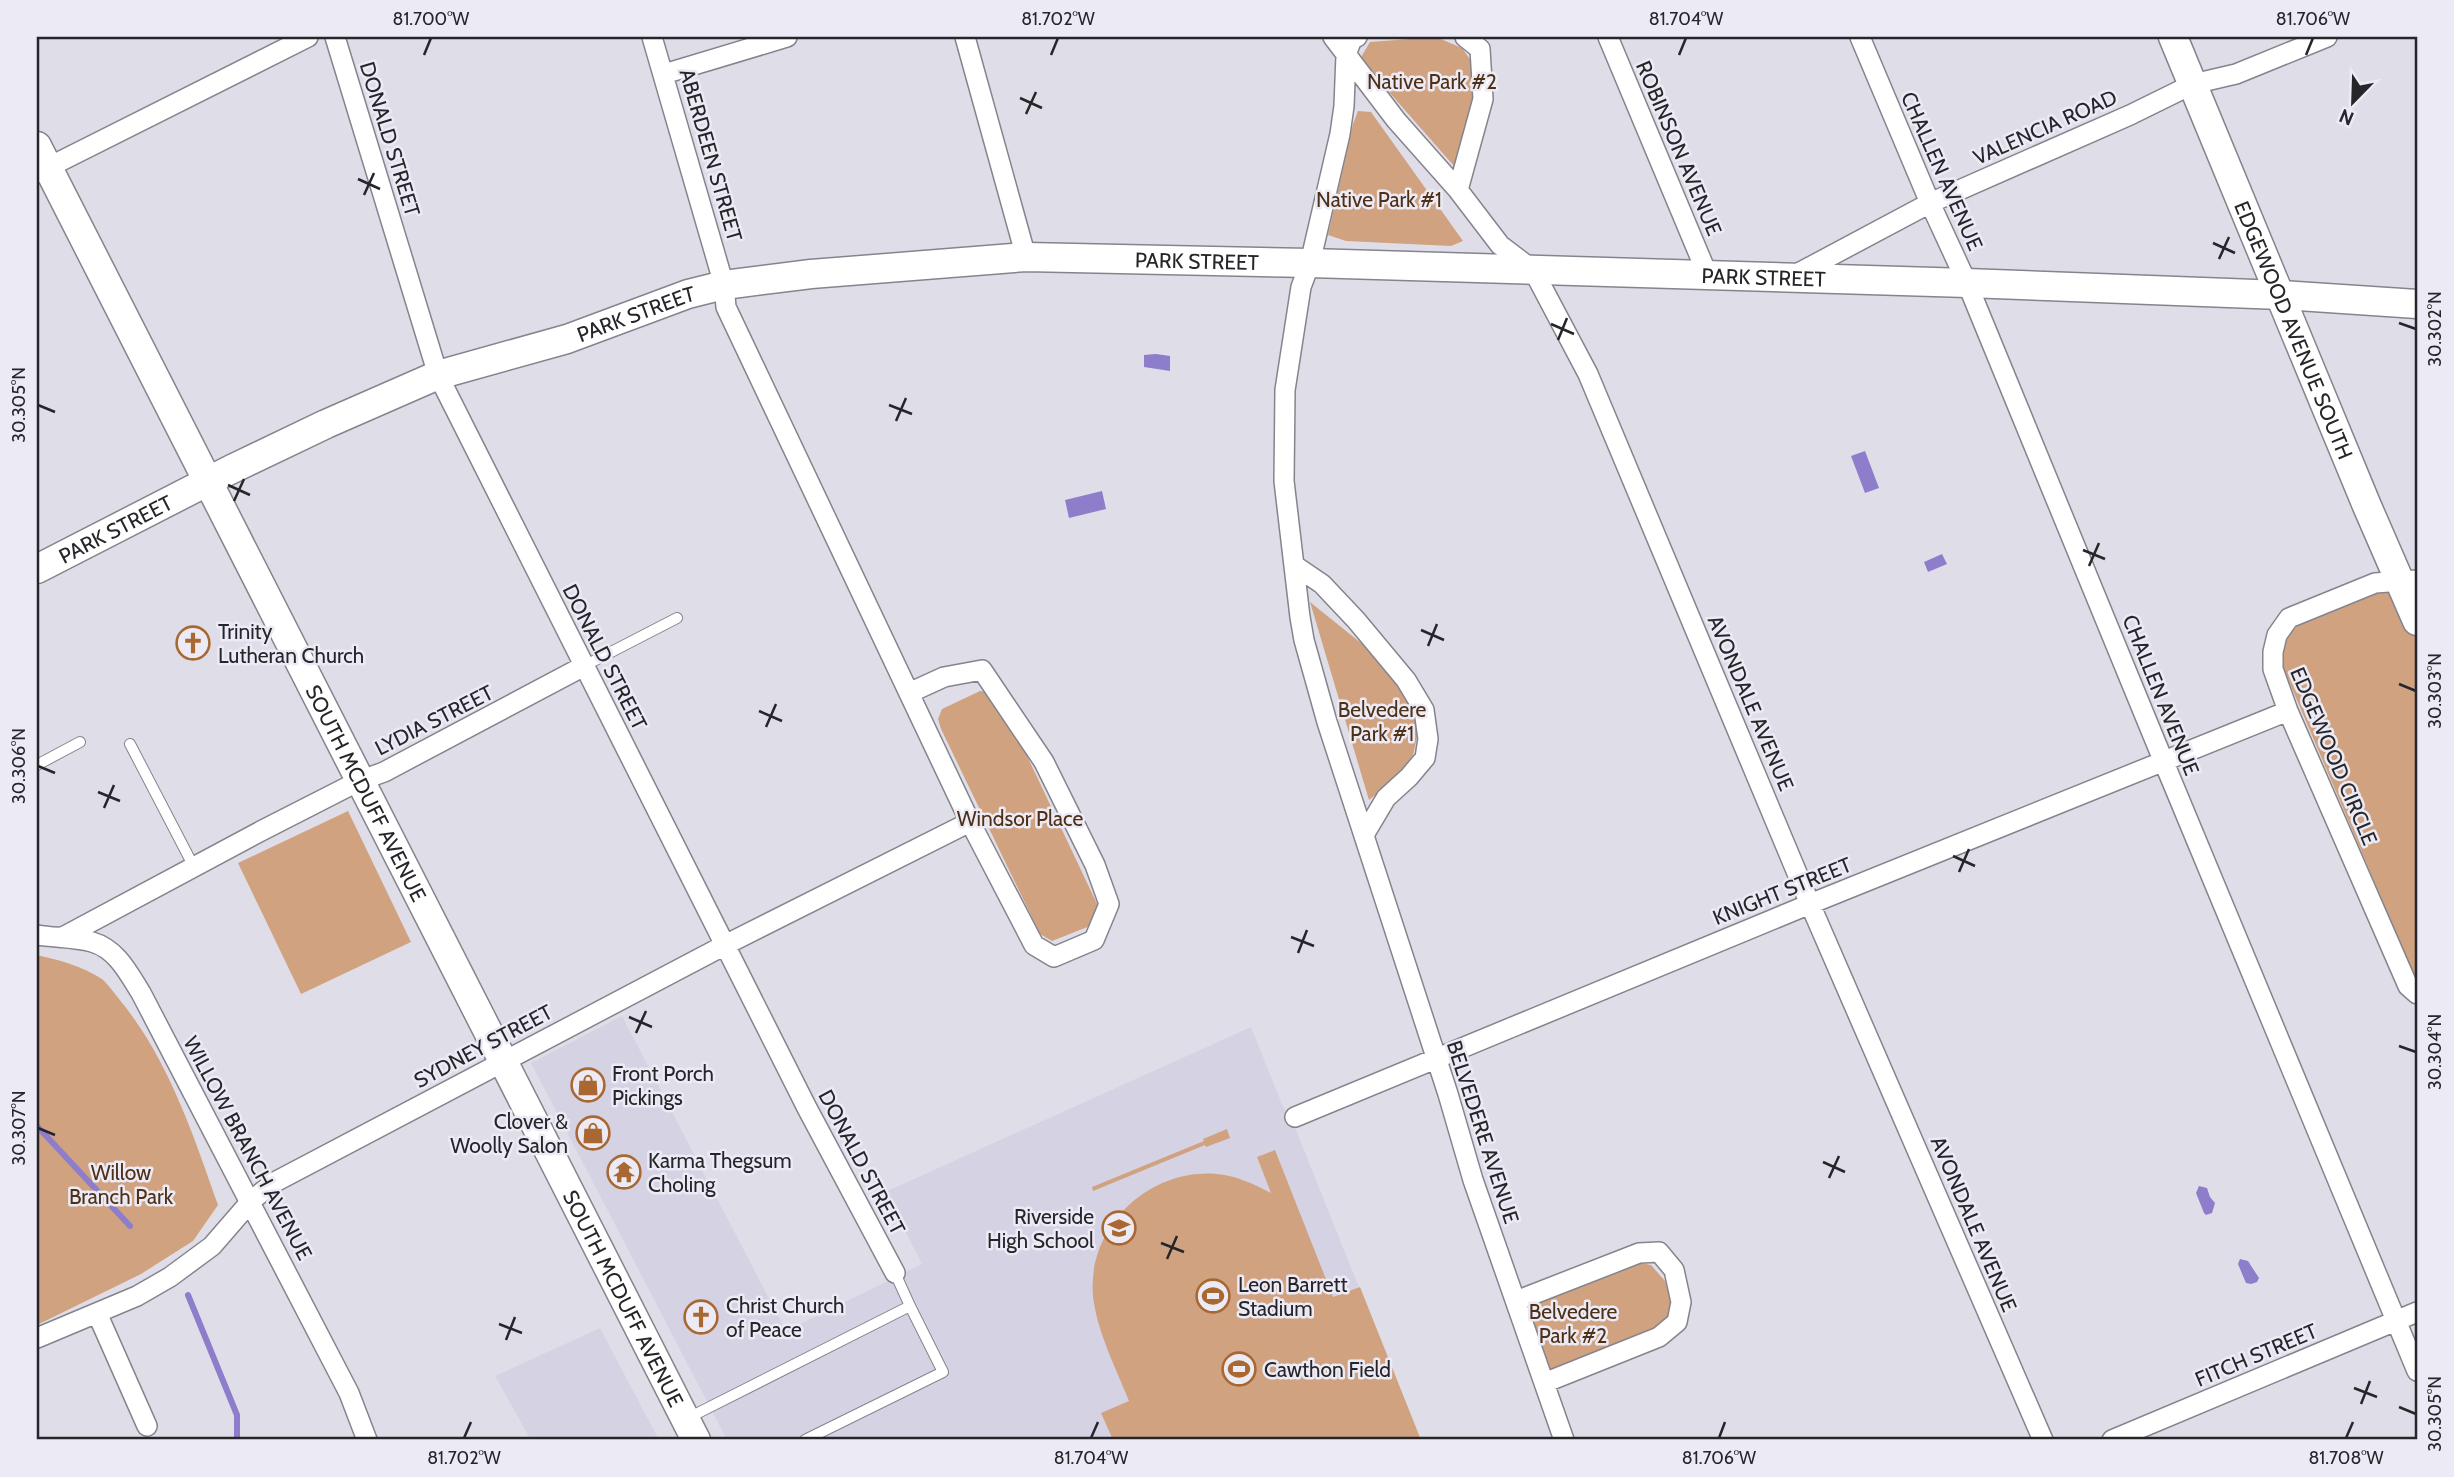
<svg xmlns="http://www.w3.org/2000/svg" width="2454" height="1477" font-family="Cabin,sans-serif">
<rect width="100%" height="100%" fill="#dfdee8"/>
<path fill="#d5d2e4" d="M622,1016L786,1331L922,1264L885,1192L1251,1027L1281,1102L1296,1130L1420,1440H727L531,1063Z
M600,1328L659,1440H531L495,1376Z"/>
<path fill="#d0a280" d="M1436,37L1462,48L1474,65L1472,100L1454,166L1360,59L1370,42Z
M1358,111L1371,112L1463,241L1451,246L1346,241L1328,235L1353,124Z
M2376,593H2417V982L2282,665C2284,654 2284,637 2293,628C2310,613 2354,600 2376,593Z
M1310,602L1361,643L1391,674L1416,710L1419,729L1413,755L1397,778L1369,800Z
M980,691L989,692L1002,703L1099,908L1090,926L1052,941L1040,934L941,729L938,719L942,709Z
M348,811L411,942L301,994L238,863Z
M37,955C59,960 82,966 102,979C108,984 114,993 119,999C168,1058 193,1134 218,1205L193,1241L141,1274L37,1325Z
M1227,1129L1230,1138L1206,1147L1205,1145L1093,1191L1092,1187L1204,1141L1203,1139Z
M1275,1150L1333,1297L1360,1287L1421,1440H1113L1101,1413L1129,1401C1116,1368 1097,1332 1093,1296C1087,1227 1149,1168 1217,1174C1237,1176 1254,1184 1271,1193L1257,1157Z
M1635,1262L1651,1265L1665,1281L1673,1305L1669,1321L1644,1337L1549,1373L1523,1300Z"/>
<path fill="#8e7dcb" d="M1156,354L1170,356V371L1144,367V355Z
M1865,451L1879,488L1865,493L1851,456Z
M1102,491L1106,509L1069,518L1065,500Z
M1942,554L1947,564L1928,572L1924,562Z
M2199,1186L2207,1188L2210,1197L2215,1203L2212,1213L2206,1215L2204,1213L2196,1193Z
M2240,1259L2248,1261L2259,1278L2257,1282L2251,1284L2246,1283L2238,1264Z"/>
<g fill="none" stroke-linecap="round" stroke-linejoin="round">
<path stroke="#8e7dcb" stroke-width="6" d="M37,1126L130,1226
M188,1295L237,1415V1440"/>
<defs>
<path id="lane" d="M584,666L677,618
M130,744L194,867
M37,765L80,742
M895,1273L910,1306
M688,1418L910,1306L943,1372L805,1440"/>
<path id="street" d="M335,37L438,375L807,1108L895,1273
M652,37L724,285L726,307L970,822L1034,945L1054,957L1094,940L1109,904L1095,865L1044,762L982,670L944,677L909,693
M965,37L1026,257
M1333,37L1396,120L1458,190L1500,245L1533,270L1588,374L1810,904L2043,1440
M1357,37L1352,39L1346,55L1344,106L1340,134L1310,263L1301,287L1285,390L1284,481L1300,617L1304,640L1327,722L1448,1094L1473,1180L1564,1440
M1608,37L1708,276
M1860,37L1930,203L1967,283L2163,760L2417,1371
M664,74L787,37
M37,173L308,37
M1458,190L1483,99L1480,49L1465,37
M1793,276L1930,203L2130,115L2193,84L2236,74L2327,37
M1294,565L1322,584L1356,620L1406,680L1424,710L1428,739L1425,758L1409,777L1386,798L1364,835
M2417,580L2375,583L2289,618L2277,635L2273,652V669L2288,711L2408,986L2417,994
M37,935C55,938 74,937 92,942C117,949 129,974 141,993L349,1393L367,1440
M63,937L261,831L359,781L384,772L584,666
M1295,1117L1810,904L2288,711
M1516,1301L1639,1253L1659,1252L1674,1270L1681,1302L1677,1322L1659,1337L1544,1383
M97,1313L147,1426
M37,1338L137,1296L170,1277L212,1246L251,1201L273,1183L725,945L970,822
M2112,1440L2417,1312"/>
<g id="secondary">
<path id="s1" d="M2173,37L2367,506L2417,621"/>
<path id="s2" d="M37,146L696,1440"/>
<path id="s3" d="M37,569L230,470L326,424L438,375L567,339L688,294L724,285L811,274L1026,257L1310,263L1967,283L2281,295L2417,304"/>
</g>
</defs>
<use href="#lane" stroke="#85848d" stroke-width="12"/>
<use href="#street" stroke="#85848d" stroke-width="22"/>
<use href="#secondary" stroke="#85848d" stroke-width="31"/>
<use href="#lane" stroke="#fff" stroke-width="10"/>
<use href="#street" stroke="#fff" stroke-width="19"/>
<use href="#secondary" stroke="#fff" stroke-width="28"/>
</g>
<path fill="none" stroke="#262529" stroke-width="2.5" d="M424,55L431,38M1051,55L1058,38M1679,55L1686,38M2306,55L2313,38M1020,98L1042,108M1026,114L1036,92M358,179L380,189M364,195L374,173M2213,243L2235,253M2219,259L2229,237M2399,323L2416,329M1551,324L1574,334M1558,340L1567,318M38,405L55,412M889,405L912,414M896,421L906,398M228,485L250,495M234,501L244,479M2083,550L2105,559M2089,566L2099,543M1421,630L1444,640M1428,646L1437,624M2399,684L2416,691M759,711L782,721M766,727L776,704M38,766L55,773M98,792L120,801M104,808L114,785M1953,856L1975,866M1959,872L1969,849M1291,937L1314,946M1298,953L1307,930M629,1017L652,1027M636,1033L646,1011M2399,1046L2416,1052M38,1128L55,1135M1823,1162L1845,1172M1829,1178L1839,1156M1161,1243L1184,1252M1167,1259L1177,1236M499,1324L522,1333M506,1340L515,1317M2354,1388L2377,1397M2361,1404L2370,1381M2399,1407L2416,1414M464,1438L471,1422M1091,1438L1098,1422M1719,1438L1725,1422M2346,1438L2353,1422"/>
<defs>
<symbol id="church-ring" viewBox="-11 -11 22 22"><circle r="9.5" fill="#ecebf5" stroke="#a96832" stroke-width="1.5"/><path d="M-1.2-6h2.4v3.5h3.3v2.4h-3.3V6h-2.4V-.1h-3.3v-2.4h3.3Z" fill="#a96832"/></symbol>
<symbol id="shop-ring" viewBox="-11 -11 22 22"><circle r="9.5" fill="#ecebf5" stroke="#a96832" stroke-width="1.5"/><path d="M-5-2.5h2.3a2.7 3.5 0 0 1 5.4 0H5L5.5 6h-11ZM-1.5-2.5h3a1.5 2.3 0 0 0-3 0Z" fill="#a96832"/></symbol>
<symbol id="temple-ring" viewBox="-11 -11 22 22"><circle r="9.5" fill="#ecebf5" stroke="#a96832" stroke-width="1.5"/><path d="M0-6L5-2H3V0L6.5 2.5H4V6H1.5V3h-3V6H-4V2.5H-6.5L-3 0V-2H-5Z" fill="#a96832"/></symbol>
<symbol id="school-ring" viewBox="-11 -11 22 22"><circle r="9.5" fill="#ecebf5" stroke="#a96832" stroke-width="1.5"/><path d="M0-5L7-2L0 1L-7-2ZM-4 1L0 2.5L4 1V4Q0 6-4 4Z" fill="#a96832"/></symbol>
<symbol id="stadium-ring" viewBox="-11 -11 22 22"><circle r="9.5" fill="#ecebf5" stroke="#a96832" stroke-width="1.5"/><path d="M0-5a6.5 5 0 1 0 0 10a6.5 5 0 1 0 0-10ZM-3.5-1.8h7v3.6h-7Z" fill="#a96832"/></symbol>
</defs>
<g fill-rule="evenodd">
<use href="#church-ring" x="174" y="624" width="38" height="38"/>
<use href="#shop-ring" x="569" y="1066" width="38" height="38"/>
<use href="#shop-ring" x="574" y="1114" width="38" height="38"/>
<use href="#temple-ring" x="605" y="1153" width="38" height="38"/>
<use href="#school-ring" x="1100" y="1209" width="38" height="38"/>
<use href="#stadium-ring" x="1194" y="1277" width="38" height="38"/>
<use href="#church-ring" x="682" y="1298" width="38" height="38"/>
<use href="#stadium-ring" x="1220" y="1350" width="38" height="38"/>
</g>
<g text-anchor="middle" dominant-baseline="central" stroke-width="5" stroke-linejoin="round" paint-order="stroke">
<g font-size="21" fill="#4e3017" stroke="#ecebf5">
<text x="1432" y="81">Native Park #2</text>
<text x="1379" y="199">Native Park #1</text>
<text x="1382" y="709">Belvedere<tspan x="1382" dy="24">Park #1</tspan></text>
<text x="1020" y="818">Windsor Place</text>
<text x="121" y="1172">Willow<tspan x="121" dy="24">Branch Park</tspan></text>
<text x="1573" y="1311">Belvedere<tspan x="1573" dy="24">Park #2</tspan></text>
</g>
<g font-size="21" fill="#262529" stroke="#ecebf5">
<text transform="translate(2045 127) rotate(-24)">VALENCIA ROAD</text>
<text transform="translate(390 139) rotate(73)">DONALD STREET</text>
<text transform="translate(1679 148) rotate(67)">ROBINSON AVENUE</text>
<text transform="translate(711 155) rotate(74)">ABERDEEN STREET</text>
<text transform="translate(1942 171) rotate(66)">CHALLEN AVENUE</text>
<text stroke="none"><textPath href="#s3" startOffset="1220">PARK STREET</textPath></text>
<text stroke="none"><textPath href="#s3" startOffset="1787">PARK STREET</textPath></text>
<text stroke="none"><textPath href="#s3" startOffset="653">PARK STREET</textPath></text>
<text stroke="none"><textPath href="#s1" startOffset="317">EDGEWOOD AVENUE SOUTH</textPath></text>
<text stroke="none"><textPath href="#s3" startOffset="88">PARK STREET</textPath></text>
<text transform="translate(605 657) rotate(63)">DONALD STREET</text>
<text transform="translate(2161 695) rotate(68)">CHALLEN AVENUE</text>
<text transform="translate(1751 703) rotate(67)">AVONDALE AVENUE</text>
<text transform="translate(434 720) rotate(-27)">LYDIA STREET</text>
<text transform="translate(2334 756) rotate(67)">EDGEWOOD CIRCLE</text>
<text stroke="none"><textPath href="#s2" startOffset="726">SOUTH MCDUFF AVENUE</textPath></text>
<text transform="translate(1782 891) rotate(-22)">KNIGHT STREET</text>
<text transform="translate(483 1046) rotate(-28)">SYDNEY STREET</text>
<text transform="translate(1483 1132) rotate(72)">BELVEDERE AVENUE</text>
<text transform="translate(248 1148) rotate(62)">WILLOW BRANCH AVENUE</text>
<text transform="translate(862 1162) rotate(62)">DONALD STREET</text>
<text transform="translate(1974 1224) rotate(67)">AVONDALE AVENUE</text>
<text stroke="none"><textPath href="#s2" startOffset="1293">SOUTH MCDUFF AVENUE</textPath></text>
<text transform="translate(2256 1355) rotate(-23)">FITCH STREET</text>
</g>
<g font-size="21" fill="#262529" stroke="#ecebf5" text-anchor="start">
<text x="218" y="631">Trinity<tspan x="218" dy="24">Lutheran Church</tspan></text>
<text x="612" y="1073">Front Porch<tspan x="612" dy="24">Pickings</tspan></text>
<text x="568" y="1121" text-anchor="end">Clover &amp;<tspan x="568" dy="24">Woolly Salon</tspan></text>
<text x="648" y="1160">Karma Thegsum<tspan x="648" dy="24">Choling</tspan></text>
<text x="1094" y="1216" text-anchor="end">Riverside<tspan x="1094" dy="24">High School</tspan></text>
<text x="1238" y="1284">Leon Barrett<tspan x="1238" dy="24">Stadium</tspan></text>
<text x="726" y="1305">Christ Church<tspan x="726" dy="24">of Peace</tspan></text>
<text x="1264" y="1369">Cawthon Field</text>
</g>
</g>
<rect width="2454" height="1477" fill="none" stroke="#ecebf5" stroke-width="77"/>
<g transform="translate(2353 102) rotate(203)" stroke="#ecebf5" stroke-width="5" paint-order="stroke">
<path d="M0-5L12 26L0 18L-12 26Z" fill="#262529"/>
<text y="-10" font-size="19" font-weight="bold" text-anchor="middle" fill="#262529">N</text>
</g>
<rect x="38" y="38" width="2378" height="1400" fill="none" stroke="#262529" stroke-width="2.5"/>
<g font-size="18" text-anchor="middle" fill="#262529">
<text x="431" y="25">81.700°W</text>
<text x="1058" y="25">81.702°W</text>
<text x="1686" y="25">81.704°W</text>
<text x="2313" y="25">81.706°W</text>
<text transform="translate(2435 329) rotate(-90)" y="6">30.302°N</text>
<text transform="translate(19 405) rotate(-90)" y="6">30.305°N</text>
<text transform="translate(2435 691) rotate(-90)" y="6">30.303°N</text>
<text transform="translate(19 766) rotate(-90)" y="6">30.306°N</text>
<text transform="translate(2435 1052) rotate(-90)" y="6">30.304°N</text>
<text transform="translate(19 1128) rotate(-90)" y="6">30.307°N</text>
<text transform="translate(2435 1414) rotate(-90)" y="6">30.305°N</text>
<text x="464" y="1464">81.702°W</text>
<text x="1091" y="1464">81.704°W</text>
<text x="1719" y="1464">81.706°W</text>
<text x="2346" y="1464">81.708°W</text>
</g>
</svg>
